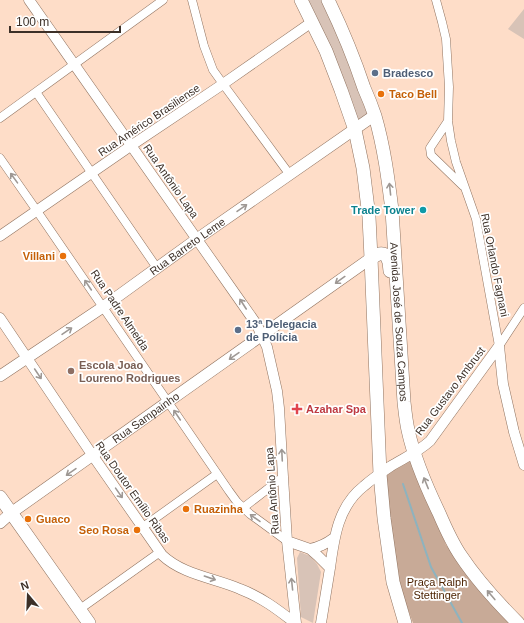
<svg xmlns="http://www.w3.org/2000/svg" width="524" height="623" font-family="Arial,sans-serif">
<rect width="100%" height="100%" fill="#feddc8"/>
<path fill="#d8c3b7" d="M305,0H324L372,115L357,124Z
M524,9V39L508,29Z
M300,552L310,556L317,564L321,572L313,623L301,617L297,558Z"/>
<path fill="#c8aa97" d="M412,459L446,545L492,603L512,623H413L401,590L394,547L384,473Z"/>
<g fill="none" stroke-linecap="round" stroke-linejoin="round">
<path stroke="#8db3bf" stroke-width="2" d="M403,484L431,567L462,623"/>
<defs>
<path id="minor" d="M192,0L204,46L213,70L223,84L290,175
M436,0L442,22L446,39L449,87L448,121L451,141L456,162L476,219L499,346
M36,92L157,268
M0,118L163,0
M448,121L430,148L431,155L463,186
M0,158L37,211L229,491L237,502L250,514L287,541
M499,346L524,308
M243,508L283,477
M143,527L217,474
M80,609L160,552"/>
<path id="tertiary" d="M29,0L236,295L257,325L267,347L277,391L279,408L283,477L287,541L296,623
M0,236L132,145L223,84L312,22
M0,318L93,456L162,555C183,575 215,578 240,589C261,597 277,609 295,623
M499,346L503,384L514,432L524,465
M287,541L310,549L318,556L330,568
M310,549C320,547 326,544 334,538
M321,623C324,605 327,587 330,568C334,538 338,506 364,486C372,479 382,472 391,466C404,458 418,452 430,441L499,346"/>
<g id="secondary">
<path id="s1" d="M0,376L103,307L197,239L375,115"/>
<path id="s2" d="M0,523L11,513L371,258"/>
</g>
<path id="primary" d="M0,497L89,623"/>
<g id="trunk">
<path d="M301,0L326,51L341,90L355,130L363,168L369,217L371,258L380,474L384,518L393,582L405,623"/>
<path id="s3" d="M328,0C342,29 354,58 364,88C368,97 372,107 375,116C384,147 388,178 392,210L404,402C405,411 406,421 408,430C414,458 426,486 439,513C445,527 452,543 461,556C477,580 497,602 518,623"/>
<path d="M371,258C377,255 380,252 386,255L389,262L390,271"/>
</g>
</defs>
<use href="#minor" stroke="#917461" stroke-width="9"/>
<use href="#tertiary" stroke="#917461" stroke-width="11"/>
<use href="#secondary" stroke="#917461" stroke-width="12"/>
<use href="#primary" stroke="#917461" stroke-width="14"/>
<use href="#trunk" stroke="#917461" stroke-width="14"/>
<use href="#minor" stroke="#fff" stroke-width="8"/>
<use href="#tertiary" stroke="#fff" stroke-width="10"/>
<use href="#secondary" stroke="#fff" stroke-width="11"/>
<use href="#primary" stroke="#fff" stroke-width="13"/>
<use href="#trunk" stroke="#fff" stroke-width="13"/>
</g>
<defs><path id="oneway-shaft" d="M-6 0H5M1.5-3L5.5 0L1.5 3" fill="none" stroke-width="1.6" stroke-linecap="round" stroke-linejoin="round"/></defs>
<g stroke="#9e9894">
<use href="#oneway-shaft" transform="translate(14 178) rotate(-126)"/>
<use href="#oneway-shaft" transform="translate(390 189) rotate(-96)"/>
<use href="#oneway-shaft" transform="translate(242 208) rotate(-35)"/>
<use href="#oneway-shaft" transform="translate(340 280) rotate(144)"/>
<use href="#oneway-shaft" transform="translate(88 285) rotate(-124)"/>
<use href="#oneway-shaft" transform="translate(243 304) rotate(-123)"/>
<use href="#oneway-shaft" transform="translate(67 331) rotate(-34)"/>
<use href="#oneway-shaft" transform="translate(234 356) rotate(145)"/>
<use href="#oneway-shaft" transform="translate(38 374) rotate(56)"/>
<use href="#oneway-shaft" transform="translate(177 415) rotate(-124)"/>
<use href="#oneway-shaft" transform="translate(282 455) rotate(-93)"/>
<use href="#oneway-shaft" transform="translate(71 472) rotate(145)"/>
<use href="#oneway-shaft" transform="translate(426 483) rotate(-112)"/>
<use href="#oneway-shaft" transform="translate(119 493) rotate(55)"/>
<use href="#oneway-shaft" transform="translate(255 518) rotate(-145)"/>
<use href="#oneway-shaft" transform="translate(210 578) rotate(19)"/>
<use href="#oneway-shaft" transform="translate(292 584) rotate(-96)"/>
<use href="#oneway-shaft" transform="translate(491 595) rotate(-130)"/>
</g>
<g fill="#5c6f8a" stroke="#fff" stroke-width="1.5">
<circle cx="375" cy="73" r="4"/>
<circle cx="238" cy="330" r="4"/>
</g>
<g fill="#e8710a" stroke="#fff" stroke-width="1.5">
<circle cx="381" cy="94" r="4"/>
<circle cx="63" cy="256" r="4"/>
<circle cx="186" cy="509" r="4"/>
<circle cx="28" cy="519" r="4"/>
<circle cx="137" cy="530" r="4"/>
</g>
<circle fill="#0f9aa8" stroke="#fff" stroke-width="1.5" cx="423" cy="210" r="4"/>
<circle fill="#8d6e63" stroke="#fff" stroke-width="1.5" cx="71" cy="371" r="4"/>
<path fill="#e0444e" stroke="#fff" stroke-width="1.5" d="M295 403h4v4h4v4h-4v4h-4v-4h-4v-4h4z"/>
<g text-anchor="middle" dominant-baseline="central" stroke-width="3.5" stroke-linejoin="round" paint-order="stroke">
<g font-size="11" font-weight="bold" fill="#4e5e75" stroke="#fff" text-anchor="start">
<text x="383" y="73">Bradesco</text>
<text x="246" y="324">13ª Delegacia<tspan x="246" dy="13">de Polícia</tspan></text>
</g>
<g font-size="11" font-weight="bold" fill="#c56008" stroke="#fff" text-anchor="start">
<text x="389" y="94">Taco Bell</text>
<text x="55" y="256" text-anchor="end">Villani</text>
<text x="194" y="509">Ruazinha</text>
<text x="36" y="519">Guaco</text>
<text x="129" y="530" text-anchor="end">Seo Rosa</text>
</g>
<g font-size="11" fill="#3c3028" stroke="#fff">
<text transform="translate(149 120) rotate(-34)">Rua Américo Brasiliense</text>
<text transform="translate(171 181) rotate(55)">Rua Antônio Lapa</text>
<text stroke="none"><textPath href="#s1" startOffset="228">Rua Barreto Leme</textPath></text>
<text transform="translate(495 265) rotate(79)">Rua Orlando Fagnani</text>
<text transform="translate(120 310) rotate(56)">Rua Padre Almeida</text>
<text stroke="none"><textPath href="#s3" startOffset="333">Avenida José de Souza Campos</textPath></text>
<text transform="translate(450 391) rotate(-53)">Rua Gustavo Ambrust</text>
<text stroke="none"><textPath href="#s2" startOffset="180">Rua Sampainho</textPath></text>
<text transform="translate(272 491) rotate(-94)">Rua Antônio Lapa</text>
<text transform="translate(133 492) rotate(55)">Rua Doutor Emílio Ribas</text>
</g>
<g font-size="11" font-weight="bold" fill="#0d838f" stroke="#fff" text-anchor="end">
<text x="415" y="210">Trade Tower</text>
</g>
<g font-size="11" font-weight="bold" fill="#785e54" stroke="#fff" text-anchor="start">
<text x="79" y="365">Escola Joao<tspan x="79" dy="13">Loureno Rodrigues</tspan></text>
</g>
<g font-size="11" font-weight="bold" fill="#be3a42" stroke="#fff" text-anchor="start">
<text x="306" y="409">Azahar Spa</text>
</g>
<g font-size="11" fill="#4c2302" stroke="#fff">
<text x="437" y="582">Praça Ralph<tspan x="437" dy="13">Stettinger</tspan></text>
</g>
</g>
<g transform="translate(28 595) rotate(341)" stroke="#ffffff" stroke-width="3" paint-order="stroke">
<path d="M0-3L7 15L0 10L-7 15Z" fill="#3c3028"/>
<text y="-6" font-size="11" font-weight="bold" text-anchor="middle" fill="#3c3028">N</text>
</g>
<path d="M10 26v6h110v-6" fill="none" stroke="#3c3028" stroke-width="2"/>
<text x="16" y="26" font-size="12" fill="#3c3028" stroke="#ffffff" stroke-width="3" paint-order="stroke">100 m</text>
</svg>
